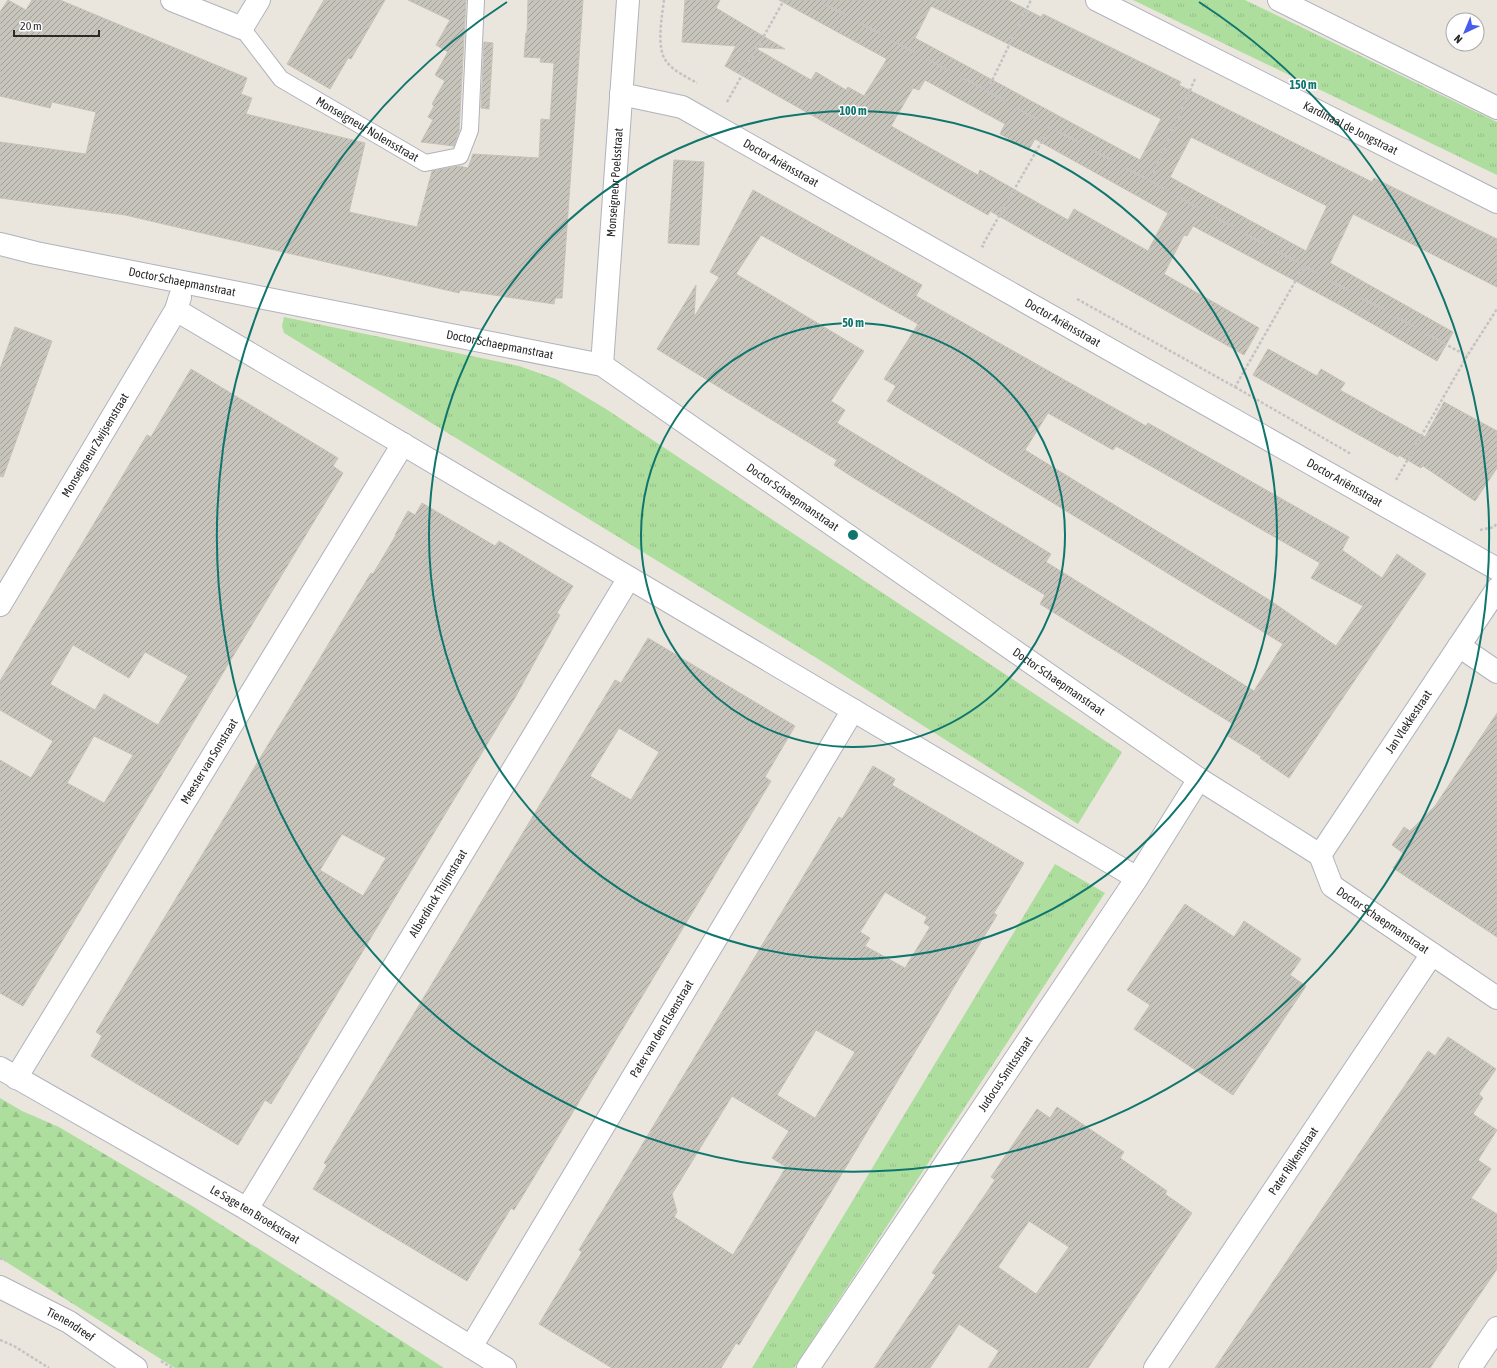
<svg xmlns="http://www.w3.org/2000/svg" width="1497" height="1368" font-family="'Asap Condensed',sans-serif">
<defs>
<pattern id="grass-tufts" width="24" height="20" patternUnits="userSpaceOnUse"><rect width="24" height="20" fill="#aede9e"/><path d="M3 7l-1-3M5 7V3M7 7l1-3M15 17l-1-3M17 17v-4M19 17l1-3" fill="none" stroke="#96bf88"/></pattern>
<pattern id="forest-firs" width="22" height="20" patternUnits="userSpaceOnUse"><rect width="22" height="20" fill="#aede9e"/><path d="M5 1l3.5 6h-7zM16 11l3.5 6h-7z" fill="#96bf88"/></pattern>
<pattern id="building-hatch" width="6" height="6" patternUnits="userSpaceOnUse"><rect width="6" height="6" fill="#c7c4bc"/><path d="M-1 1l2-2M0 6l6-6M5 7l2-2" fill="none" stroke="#a29f99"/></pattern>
</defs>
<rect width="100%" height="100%" fill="#ebe6dd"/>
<path fill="url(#grass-tufts)" d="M1133,0H1245L1497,122V175Z
M284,317L519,366L556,379L606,409L1122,752L1078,824L815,657L284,333L282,326Z
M1055,864L1105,893L794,1368H752Z"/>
<path fill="url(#forest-firs)" d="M0,1098L22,1111L59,1127L192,1206L444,1368H175L0,1258Z"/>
<path fill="url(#building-hatch)" stroke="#c6c2b7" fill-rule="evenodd" d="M8,0L26,10L32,0H60L247,78L241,94L252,98L246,114L365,143L349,212L417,227L432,171L459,166L468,168L473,154L539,158L541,119L550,120L554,63L540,62L541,58L524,57L526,33H527L528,0H583L562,298H555L554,304L460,290L459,293L125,215L0,198V142L86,154L96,112L52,102L50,108L0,96V12Z
M324,0H385L351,59L348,58L330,89L287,64Z
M408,0H466L459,131L454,146L421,142L433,120L428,117L434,106L432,104L445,81L435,75L448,52L436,45L450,20Z
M685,0H720L716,8L785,49L753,47L811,80L816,72L846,90L848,87L864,96L887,59L779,0H1008L1041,17L1043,14L1181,82L1179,85L1372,182L1374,178L1497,239V287L1353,214L1330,263L1453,332L1437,361L1342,306L1193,226L1187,236L1184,235L1164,274L1259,328L1244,355L990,211L988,215L725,66L736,46L682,42ZM931,6L1161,119L1140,160L915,38ZM925,80L1005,124L1000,134L1029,149L1035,139L1168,213L1148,251L1074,209L1068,220L980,170L978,175L891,126L913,88L919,90ZM1191,137L1327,206L1306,251L1170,177Z
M484,42L493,43L489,109L481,108Z
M674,160L704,162L699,245L668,243Z
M753,190L922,285L916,296L1146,426L1148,423L1349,537L1342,550L1382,578L1397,554L1426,574L1289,778L1260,758L1262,757L1226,735L1233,724L1040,604L1045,595L854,478L834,465L837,460L657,349L696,285L694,317L719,277L710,272ZM761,235L918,324L884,379L896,386L887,401L1283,644L1254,691L1046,562L1051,554L837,423L845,410L831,401L864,351L736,274ZM1048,413L1113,450L1116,446L1320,563L1311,578L1363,606L1336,646L1271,601L1025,450Z
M15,327L52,341L3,477L0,476V369Z
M1268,349L1317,376L1321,369L1345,383L1340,390L1425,437L1444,402L1497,431V468L1475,501L1423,466L1421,468L1399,455L1398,457L1253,375Z
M191,369L338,458L333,466L343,473L23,1006L0,993V760L31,778L53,741L0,710V681L147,435L151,437ZM73,645L129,678L145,652L188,676L158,725L104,694L95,710L50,684ZM94,736L133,755L104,803L67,783Z
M422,503L495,546L499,541L573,586L557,613L560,615L516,696L271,1104L265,1100L238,1145L91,1056L102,1036L96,1032L371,573L373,574L396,535H395L408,511L415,515ZM342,834L386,858L363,896L320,870Z
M648,638L795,726L765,777L771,781L528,1187L514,1210L511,1208L467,1281L313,1189L327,1165L324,1163L615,680L621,683ZM619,728L659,752L631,800L590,776Z
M1497,713V937L1393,868L1403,853L1392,845L1404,827L1410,831L1435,806Z
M873,766L895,779L892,785L1024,863L994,913L997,915L982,940L753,1322L739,1345L736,1343L721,1368H612L539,1324L582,1252L579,1250L675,1090L839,817L842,819ZM885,892L927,917L924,923L930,927L905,968L865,946L870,938L860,932ZM816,1030L855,1052L815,1118L777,1095ZM732,1096L789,1131L772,1158L786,1167L733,1255L674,1217L677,1212L672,1194Z
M1185,904L1234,937L1244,921L1301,959L1290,975L1306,986L1233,1095L1134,1029L1150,1005L1127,990Z
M1448,1037L1496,1069L1479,1094L1483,1098L1473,1114L1497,1130L1478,1160L1491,1169L1471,1198L1497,1214V1269L1430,1368H1215L1428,1051L1435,1056Z
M1057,1107L1124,1152L1120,1158L1167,1191L1165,1194L1192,1213L1088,1368H988L999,1351L959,1324L930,1368H874L936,1275L932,1273L995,1180L991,1177L1037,1109L1050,1118ZM1029,1221L1069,1247L1036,1294L998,1267Z"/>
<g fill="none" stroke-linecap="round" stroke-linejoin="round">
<defs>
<g id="lane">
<path id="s1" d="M242,28L281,79L425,163L460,156L470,130L476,0"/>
</g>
<g id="street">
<path d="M172,0L242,28L259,0"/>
<path id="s2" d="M1097,0L1497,202"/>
<path d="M1279,0L1497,108"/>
<path id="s3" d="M621,94L682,107L1497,569"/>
<path id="s4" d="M0,244L36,253L602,365L1199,779L1320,855L1332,886L1497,998"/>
<path d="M176,310L1137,878"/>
<path id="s5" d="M602,365L628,0"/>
<path id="s6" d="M0,605L176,310L180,297"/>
<path d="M1459,646L1497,672"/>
<path id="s7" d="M1320,855L1497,589"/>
<path id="s8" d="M0,1068L247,1209L505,1368"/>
<path id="s9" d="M16,1078L403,444"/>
<path id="s10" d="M247,1209L629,578"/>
<path id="s11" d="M471,1347L853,710"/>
<path id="s12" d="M808,1368L1137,878L1199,779"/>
<path id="s13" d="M1155,1368L1432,954"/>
<path d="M1470,1368L1497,1328"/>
</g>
<g id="secondary">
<path id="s14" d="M0,1287L69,1322L136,1368"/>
</g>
</defs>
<use href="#lane" stroke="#b0b2bd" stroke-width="18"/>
<use href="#street" stroke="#b0b2bd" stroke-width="24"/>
<use href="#secondary" stroke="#b0b2bd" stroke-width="24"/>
<path stroke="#c3c3c3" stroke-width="2.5" stroke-dasharray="3 2" stroke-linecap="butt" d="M664,0C662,16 656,48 666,61C673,71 687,77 697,83
M817,0L987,91L1031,0
M1195,79L1150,181L1304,266
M727,102L784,0
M1050,127L1150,181
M984,247L982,246L1050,127L987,91
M1077,299L1235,387L1304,266L1467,356
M1235,387L1351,454
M1396,480L1467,356L1497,309
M1480,530L1494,527L1497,523
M0,1258L5,1261
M0,1340L14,1346L49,1368
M161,1361L172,1368"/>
<use href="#lane" stroke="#fff" stroke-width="16"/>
<use href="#street" stroke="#fff" stroke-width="22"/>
<use href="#secondary" stroke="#fff" stroke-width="22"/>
</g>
<g fill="none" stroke="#0f766e" stroke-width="2">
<circle cx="853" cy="535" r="212"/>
<circle cx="853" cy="535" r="424"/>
<path d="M1199 2A636 636 0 1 1 507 2"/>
</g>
<g text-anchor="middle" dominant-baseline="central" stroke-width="3" stroke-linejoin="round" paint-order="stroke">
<g font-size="12" fill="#2a2a2a" stroke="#fff">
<text stroke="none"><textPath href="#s2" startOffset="284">Kardinaal de Jongstraat</textPath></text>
<text stroke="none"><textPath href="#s1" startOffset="164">Monseigneur Nolensstraat</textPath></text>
<text stroke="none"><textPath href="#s3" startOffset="176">Doctor Ariënsstraat</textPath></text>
<text stroke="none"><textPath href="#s5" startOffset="183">Monseigneur Poelsstraat</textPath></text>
<text stroke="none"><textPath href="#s4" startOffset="186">Doctor Schaepmanstraat</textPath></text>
<text stroke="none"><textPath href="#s3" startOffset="500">Doctor Ariënsstraat</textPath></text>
<text stroke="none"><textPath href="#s4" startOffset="510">Doctor Schaepmanstraat</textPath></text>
<text stroke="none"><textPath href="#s6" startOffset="186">Monseigneur Zwijsenstraat</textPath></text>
<text stroke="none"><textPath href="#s3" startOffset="824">Doctor Ariënsstraat</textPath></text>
<text stroke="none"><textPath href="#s4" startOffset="846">Doctor Schaepmanstraat</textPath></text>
<text stroke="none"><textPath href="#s4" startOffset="1170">Doctor Schaepmanstraat</textPath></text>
<text stroke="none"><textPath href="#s7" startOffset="160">Jan Vlekkestraat</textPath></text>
<text stroke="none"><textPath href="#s9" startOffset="371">Meester van Sonstraat</textPath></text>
<text stroke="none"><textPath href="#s10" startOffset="369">Alberdinck Thijmstraat</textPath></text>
<text stroke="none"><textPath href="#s4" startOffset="1578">Doctor Schaepmanstraat</textPath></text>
<text stroke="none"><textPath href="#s11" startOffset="371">Pater van den Elsenstraat</textPath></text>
<text stroke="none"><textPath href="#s12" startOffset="354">Judocus Smitsstraat</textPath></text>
<text stroke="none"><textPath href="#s13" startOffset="249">Pater Rijkenstraat</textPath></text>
<text stroke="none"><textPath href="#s8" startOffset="294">Le Sage ten Broekstraat</textPath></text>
<text stroke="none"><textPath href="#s14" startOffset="80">Tienendreef</textPath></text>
</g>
</g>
<circle cx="853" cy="535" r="6" fill="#0f766e" stroke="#fff" stroke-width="2"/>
<g font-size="12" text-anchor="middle" font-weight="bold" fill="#0f766e" stroke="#fff" stroke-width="3" stroke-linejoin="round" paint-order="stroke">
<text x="1303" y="89">150 m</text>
<text x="853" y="115">100 m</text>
<text x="853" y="327">50 m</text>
</g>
<g transform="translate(1465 32) rotate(224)"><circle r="19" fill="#ffffff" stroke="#aaaaaa"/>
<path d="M0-3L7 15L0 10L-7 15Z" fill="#495bec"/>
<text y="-6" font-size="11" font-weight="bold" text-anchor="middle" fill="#2a2a2a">N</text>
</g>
<path d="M14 30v6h85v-6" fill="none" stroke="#2a2a2a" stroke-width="2"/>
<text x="20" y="30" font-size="12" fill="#2a2a2a" stroke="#ffffff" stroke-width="3" paint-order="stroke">20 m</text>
</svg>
